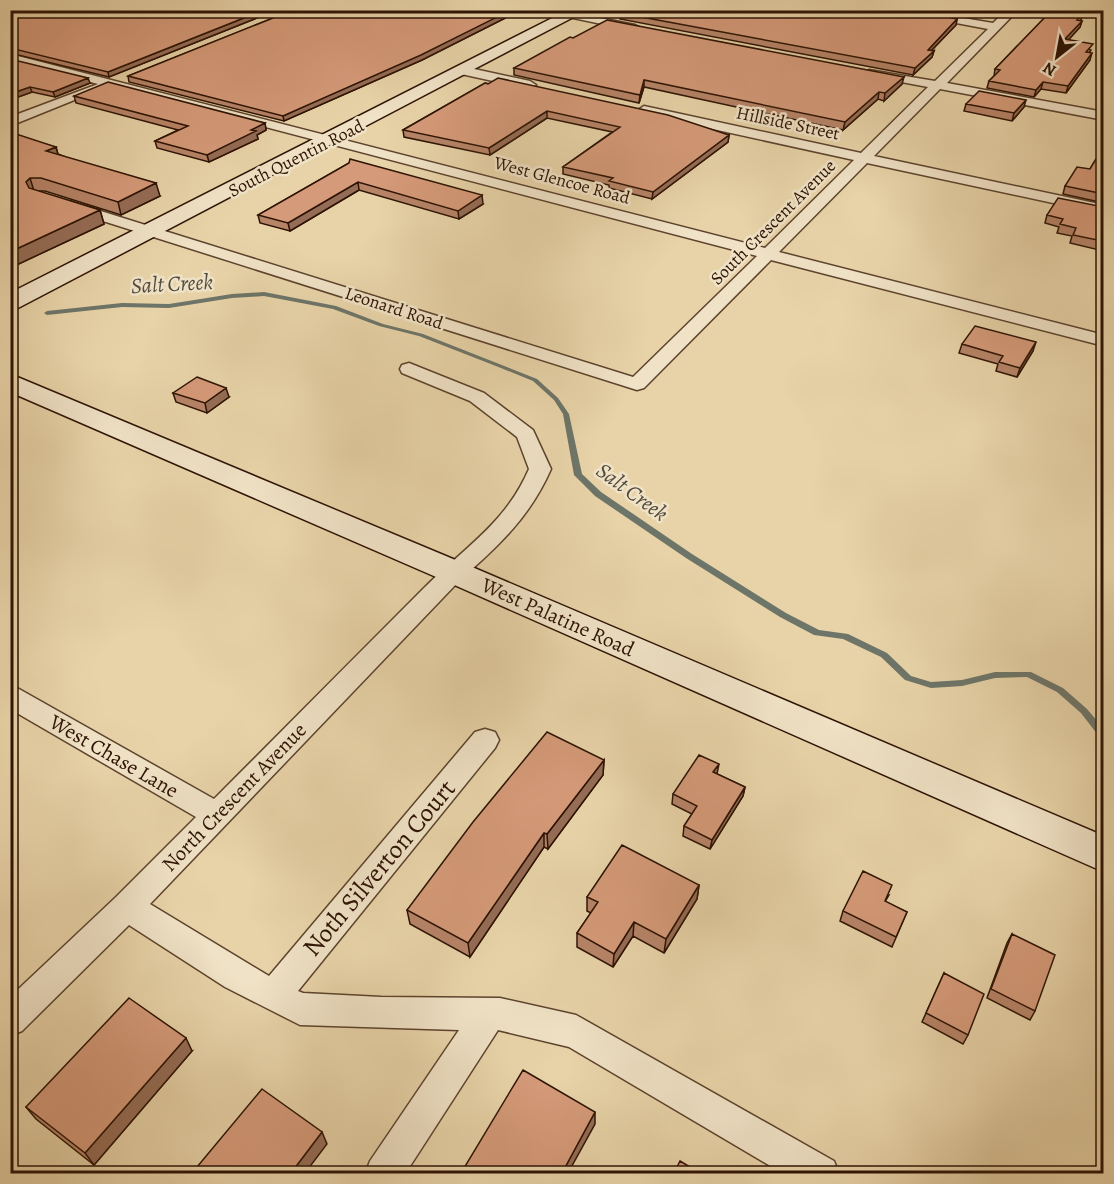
<svg xmlns="http://www.w3.org/2000/svg" width="1114" height="1184" font-family="Alegreya,serif">
<rect width="100%" height="100%" fill="#e8d3a8"/>
<filter id="stains"><feTurbulence type="fractalNoise" baseFrequency=".00333" numOctaves="4"/><feColorMatrix values="0 0 0 0 .2 0 0 0 0 .09 0 0 0 0 .02 0 0 0 .5 -.17"/></filter>
<radialGradient id="worn" r=".72"><stop offset=".6" stop-color="#630" stop-opacity="0"/><stop offset="1" stop-color="#630" stop-opacity=".3"/></radialGradient>
<g fill="none" stroke-linecap="round" stroke-linejoin="round">
<path fill="#6d7569" fill-rule="evenodd" d="M264,292L336,306L383,324L423,334L537,379L558,398L569,414L582,474L601,492L692,554L786,613L819,630L848,634L887,653L911,676L931,682L962,680L995,672H1031L1063,688L1087,709L1104,729V739H1101L1081,713L1057,692L1027,677L995,678L962,686L931,688L905,680L881,657L843,639L814,635L780,617L686,558L595,496L574,475L563,414L554,400L533,381L501,368L419,336L379,326L333,309L264,296L232,298L169,308L122,307L47,315L44,313L47,311L122,303L169,304L232,294Z"/>
<defs>
<path id="street" d="M535,10H560L635,25L641,28L635,31Z
M887,10H915L993,23L1006,10H1018L947,83L1104,112V120L940,89L874,156L1104,205V214L867,163L779,252L1104,335V346L771,260L644,388L637,390L65,209L62,206L70,201L75,203L633,377L757,256L109,86L10,126V117L98,84L10,61V54L765,248L854,160L644,114L638,110L644,106L861,153L928,87L869,76V70L935,81L988,29Z
M465,67L530,81L536,85L530,89L461,74V68Z
M409,363L484,393L533,430L551,469C531,515 500,545 462,578L150,904L269,976L475,732L485,729L495,732L499,740L495,748L298,991L303,993L381,997L500,998L576,1015L834,1161L839,1174H784L569,1047L498,1030L405,1174H365L370,1161L459,1030L300,1025L225,987L129,925L22,1031L10,1036V997L116,897L196,817L10,709V686L19,689L214,799C284,729 354,658 424,588C465,547 505,524 529,469L517,437L470,401L402,373L400,369L402,365Z"/>
<path id="secondary" d="M568,10H587L18,308L10,310V293Z
M10,374L465,564L1104,836V872L443,580L10,392Z"/>
</defs>
<use href="#street" stroke="#5c432d" stroke-width="3"/>
<use href="#secondary" stroke="#2d1304" stroke-width="3"/>
<use href="#street" fill="#f0e2c6" fill-rule="evenodd"/>
<use href="#secondary" fill="#f0e2c6" fill-rule="evenodd"/>
</g>
<path fill="#b78468" stroke="#2d1304" stroke-width="1.5" d="M10,10H277L109,77L10,53Z
M293,10H521L422,60L284,121L129,82L128,76Z
M932,10H982L979,14L968,12L964,16Z
M1052,10H1085L1082,14L1080,21H1082L1080,27L1068,40L1091,50L1089,53L1090,60L1066,93L1041,89L1034,97L987,88L989,81L994,76L995,69Z
M620,13L957,19L956,25L932,50L934,51L932,57L913,75L620,19Z
M10,59L90,83L55,97L32,92L10,100Z
M514,68L902,84L884,101L878,99L843,130L644,87L639,103L514,75Z
M485,83L729,135L728,142L652,199L609,188V185L563,174V167L612,132L547,118L490,155L404,137L403,130Z
M74,96L265,123L266,130L257,135L258,139L209,162L157,148L155,141L178,130L76,103Z
M966,104L1024,107L1012,121L964,111Z
M10,134L56,147L58,154L160,196L121,215L45,191H37L100,210L104,224L10,268Z
M1104,146V203L1063,194L1065,186L1090,169Z
M349,163L483,204L459,219L359,190L290,231L260,223L258,215Z
M1104,207V240L1099,250L1070,243L1072,236L1057,233L1059,227L1045,223L1047,215Z
M962,344L1033,351L1017,377L996,371L998,364L959,353Z
M173,393L229,397L207,413L176,402Z
M604,760L603,775L548,849L544,847L470,957L410,924L407,910Z
M717,774L745,787L743,796L710,849L683,836L684,826L692,814L672,804L673,794Z
M699,885L697,899L664,953L633,936L613,967L577,947V933L591,913L587,911V897Z
M889,895L885,902L907,912L892,947L840,921L843,911Z
M1012,934L1035,1011L1030,1020L987,998L1007,943Z
M944,973L968,1035L963,1044L922,1022Z
M192,1051L94,1165L36,1119L26,1107Z"/>
<path fill="#956c55" stroke="#2d1304" stroke-width="1.5" d="M264,10H277L109,77L108,72Z
M511,10H521L422,60L284,121L283,116Z
M1082,10H1085L1082,15L1083,14L1081,20L1075,27L1079,13Z
M957,19L956,25L926,56L928,50Z
M1082,21L1080,27L1063,46L1065,39Z
M934,51L932,57L913,75L915,68Z
M1092,53L1090,60L1066,93L1068,86Z
M904,77L902,84L884,101L885,93Z
M88,78L90,83L55,97L53,92Z
M644,80V87L639,103L640,95Z
M1043,82L1041,89L1034,97L1036,90Z
M30,87L32,92L10,100V94Z
M879,92L878,99L843,130L845,122Z
M1026,100L1024,107L1012,121L1014,113Z
M547,111V118L490,155L489,148Z
M265,123L266,130L257,135L258,139L209,162L207,155L251,130Z
M729,135L728,142L652,199L653,192Z
M56,147L59,159L46,151Z
M30,178L34,191L30,195L26,182Z
M358,182L359,190L290,231L288,223Z
M156,183L160,196L121,215L118,202Z
M482,195L483,204L459,219L458,211Z
M100,210L104,224L10,268V252Z
M1036,342L1033,351L1017,377L1020,368Z
M226,388L229,397L207,413L205,403Z
M604,760L603,775L548,849L547,834Z
M719,764L717,774L713,772Z
M745,787L743,796L710,849L712,840Z
M544,833V847L470,957L468,943Z
M699,885L697,899L664,953L666,939Z
M634,922L633,936L613,967L614,954Z
M186,1038L192,1051L94,1165L85,1153Z
M595,1112V1124L568,1173H562Z
M322,1132L327,1144L305,1173H291Z"/>
<path fill="#d59a79" stroke="#2d1304" stroke-width="1.5" d="M10,10H264L108,72L10,48Z
M293,10H511L421,55L283,116L128,76Z
M624,10H912L957,19L928,50L934,51L915,68L620,13Z
M1052,10H1082L1079,13L1083,14L1077,20L1082,21L1065,39L1093,44L1086,52L1092,53L1068,86L1043,82L1036,90L989,81L1000,70L995,69Z
M607,20L904,77L885,93L879,92L845,122L644,80L640,95L514,68L570,37L573,38Z
M10,59L88,78L53,92L30,87L10,94Z
M498,78L668,115L729,135L653,192L609,181L613,178L563,167L620,127L547,111L489,148L403,130L485,83L488,84Z
M108,82L265,123L251,130L256,131L207,155L155,141L188,126L74,96Z
M979,91L1026,100L1014,113L966,104Z
M13,133L56,147L46,151L156,183L118,202L41,178H30L26,182L29,188L100,210L10,252V134Z
M1104,146V194L1065,186L1077,167L1090,169Z
M350,159L482,195L458,211L358,182L288,223L258,215L349,163Z
M1058,198L1104,207V238L1102,241L1073,235L1076,228L1060,224L1063,219L1047,215Z
M975,326L1036,342L1020,368L999,362L1003,356L962,344Z
M197,377L226,388L205,403L173,393Z
M547,732L604,760L547,834L544,833L468,943L407,910L473,822Z
M699,755L719,764L713,772L745,787L712,840L684,826L697,806L673,794Z
M622,845L699,885L666,939L634,922L614,954L577,933L598,902L587,897Z
M863,871L892,885L885,901L907,912L896,937L843,911Z
M1012,934L1055,955L1035,1011L991,989Z
M944,973L984,994L968,1035L926,1013Z
M129,998L186,1038L85,1153L26,1107Z
M523,1070L595,1112L562,1173H461Z
M262,1089L322,1132L291,1173H192Z
M680,1161L700,1173H674Z"/>
<g text-anchor="middle" dominant-baseline="central" stroke-width="5" stroke-linejoin="round" paint-order="stroke">
<g font-size="18" fill="#2d1304" stroke="#f0e2c6">
<text transform="translate(788 123) rotate(12)">Hillside Street</text>
<text transform="translate(296 158) rotate(-27)">South Quentin Road</text>
<text transform="translate(562 180) rotate(15)">West Glencoe Road</text>
<text transform="translate(773 222) rotate(-45)">South Crescent Avenue</text>
<text transform="translate(394 308) rotate(18)">Leonard Road</text>
</g>
<g font-size="21" fill="#2d1304" stroke="#f0e2c6">
<text transform="translate(558 617) rotate(24)">West Palatine Road</text>
<text transform="translate(114 756) rotate(30)">West Chase Lane</text>
<text transform="translate(234 797) rotate(-46)">North Crescent Avenue</text>
</g>
<g font-size="22" font-style="italic" fill="#524c3f" stroke="#f0e2c6">
<text transform="translate(172 284) rotate(-3)">Salt Creek</text>
<text transform="translate(632 492) rotate(36)">Salt Creek</text>
</g>
<g font-size="26" fill="#2d1304" stroke="#f0e2c6">
<text transform="translate(379 868) rotate(-50)">Noth Silverton Court</text>
</g>
</g>
<rect width="1114" height="1184" fill="none" stroke="#e8d3a8" stroke-width="36"/>
<rect x="12" y="12" width="1090" height="1160" fill="none" stroke="#2d1304" stroke-width="3"/>
<rect x="18" y="18" width="1078" height="1148" fill="none" stroke="#2d1304" stroke-width="1.5"/>
<g transform="translate(1057 57) rotate(211)" stroke="#f0e2c6" stroke-width="4.5" paint-order="stroke">
<path d="M0-4.5L10 22L0 15L-10 22Z" fill="#2d1304"/>
<text y="-9" font-size="16" font-weight="bold" text-anchor="middle" fill="#2d1304">N</text>
</g>
<rect width="100%" height="100%" filter="url(#stains)"/>
<rect width="100%" height="100%" fill="url(#worn)"/>
</svg>
